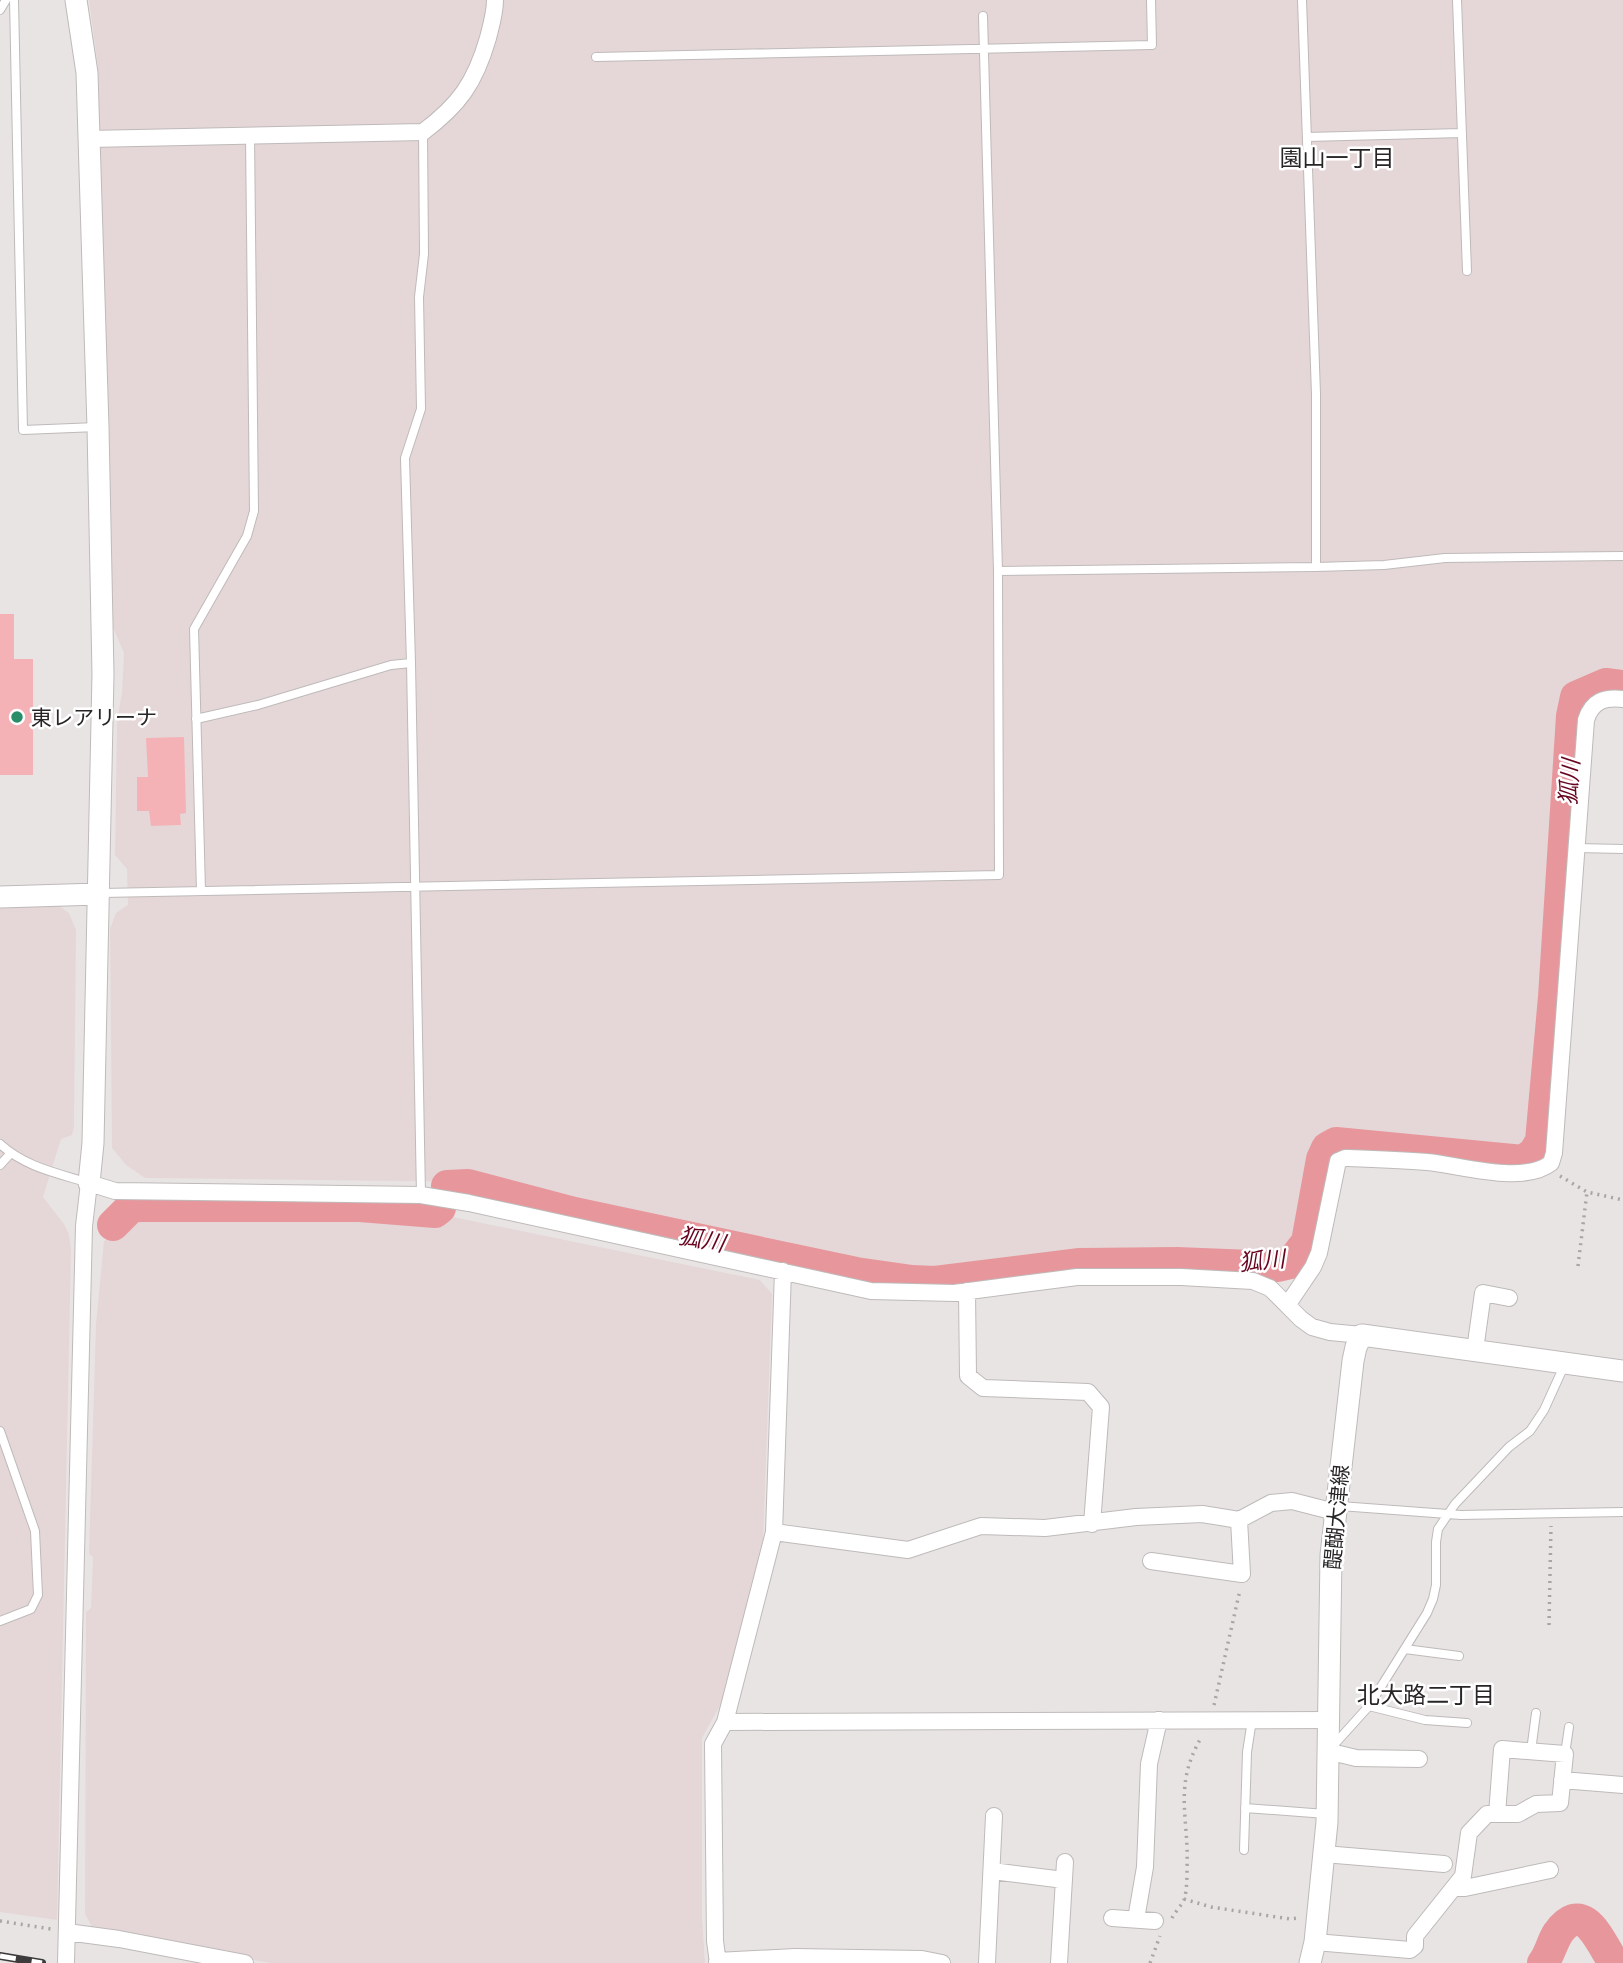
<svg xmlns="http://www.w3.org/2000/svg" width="1623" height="1963" font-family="Quicksand,'Noto Sans JP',sans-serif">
<rect width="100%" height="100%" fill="#e9e4e4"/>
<path fill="#e5d7d8" d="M89,0H1623V681L1607,679L1568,695L1536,1143L1522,1156L1335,1138L1324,1143L1313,1153L1298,1246L1285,1254L1165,1253L1064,1256L974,1268L908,1270L879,1267L478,1182L145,1178L126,1165L112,1148L110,929L116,913L128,905L127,869L115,855L117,720L122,693L124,653L112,625L98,67Z
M49,904L59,906L69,913L76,930L74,1127L72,1135L61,1139L43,1197L64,1224L69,1234L71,1250L57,1920L0,1912V905Z
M137,1213L443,1215L760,1280L772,1294L763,1542L724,1698L702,1738V1917L705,1963H270L93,1929L85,1914L86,1612L91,1608L93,1557L89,1554L96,1324L104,1241Z"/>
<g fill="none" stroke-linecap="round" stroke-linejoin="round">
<path stroke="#e7979c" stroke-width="32" d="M447,1186L468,1185L574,1213L856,1273L912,1281L935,1282L1080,1264L1177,1263L1252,1266H1278L1291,1263L1307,1242L1322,1159L1327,1148L1336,1143L1523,1161L1534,1153L1541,1141L1554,997L1572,716L1576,697L1606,684L1623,686
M113,1225L130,1208L138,1206H360L435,1212L440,1208
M1543,1963C1550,1954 1552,1942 1558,1933C1584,1897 1600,1942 1614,1963"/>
</g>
<path fill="#f5b2b6" d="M0,614H14V659H33V775H0Z
M184,737L186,813L180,814L181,825L151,826L149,811H137V777H148L146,738Z"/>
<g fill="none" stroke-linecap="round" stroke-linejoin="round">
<defs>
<path id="lane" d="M14,0L23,430L97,427
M1302,0L1316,394V567
M1457,0L1467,271
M0,10L6,0
M596,57L1152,45L1151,0
M1307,137L1462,133
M998,571L1316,567L1384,565L1445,558L1623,556
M411,663L405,458L421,409L419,297L424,254L423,132
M196,719L258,705L391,665L411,663L421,1195
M1577,848L1623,849
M201,891L194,629L247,536L254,511L250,135
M102,893L999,875L998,571L983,16
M0,1144C25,1167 57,1173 89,1183
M0,1165L10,1154
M0,1431L35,1531L38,1595L31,1609L0,1621
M1340,1506L1461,1515L1623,1512
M1405,1649L1459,1656
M1369,1706L1425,1720L1467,1723
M1332,1747L1369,1706L1427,1613L1433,1599L1436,1585V1542L1438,1529L1455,1504L1509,1447L1530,1431L1544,1410L1564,1366
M1531,1751L1536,1713
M1565,1754L1569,1727
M1245,1808L1326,1814
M1244,1850L1247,1752L1252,1720"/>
<path id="street" d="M89,139L423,132C459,105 475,83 488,38C491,26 495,13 495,0
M967,1291L968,1376L983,1388L1088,1392L1101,1407L1092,1524
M1288,1304L1313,1267L1319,1253L1338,1161L1345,1158C1372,1159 1400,1160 1427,1162C1461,1165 1523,1185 1551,1163L1554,1153L1586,720C1592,701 1604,697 1623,699
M1475,1350L1483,1293L1509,1298
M774,1532L908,1550L981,1526L1045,1528L1136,1517L1202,1514L1239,1520L1271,1503L1292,1501L1335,1512
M1151,1561L1242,1574L1239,1520
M725,1722L1328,1720
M1327,1751L1356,1758L1419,1759
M1562,1780L1623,1785
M1324,1854L1444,1864
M992,1871L1064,1880
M1456,1888H1465L1550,1870
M1112,1918L1155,1921
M1136,1919L1145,1867L1149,1764L1159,1720
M67,1932L119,1939L245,1963
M1315,1942L1410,1950L1415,1946V1936L1463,1876L1469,1833L1487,1814H1518L1536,1804L1560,1803L1565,1754L1502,1749L1497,1814
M717,1961L795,1957L922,1959L942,1963
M66,1963L84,1226L89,1183L115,1191L421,1195L469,1203L871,1291L954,1293L1077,1277H1181L1253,1281L1270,1288L1301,1319L1312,1327L1330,1332L1362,1335
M718,1963L715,1941L713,1744L725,1722L774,1532L783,1271
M987,1963L994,1816
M1059,1963L1065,1862"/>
<path id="secondary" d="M76,0L87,73L98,427L103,674L93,1143L89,1183
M0,897L99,894
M1310,1963L1315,1942L1327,1822L1331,1555L1353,1361L1356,1347L1362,1335L1623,1371"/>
</defs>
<use href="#lane" stroke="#bfbaba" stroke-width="10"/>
<use href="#street" stroke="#bfbaba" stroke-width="18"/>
<use href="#secondary" stroke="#bfbaba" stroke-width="23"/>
<path stroke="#a9a5a5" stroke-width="3.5" stroke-dasharray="2 5" stroke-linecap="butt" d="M1560,1176L1587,1192L1623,1200
M1578,1266L1587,1192
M1549,1625L1551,1526
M1214,1705L1240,1590
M1184,1899L1211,1907L1290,1919L1299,1918
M1172,1918C1175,1912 1181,1906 1184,1900C1187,1891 1187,1877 1187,1867C1189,1817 1173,1786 1201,1738
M0,1921L51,1929
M1150,1963L1160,1936"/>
<use href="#lane" stroke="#fff" stroke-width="8"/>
<use href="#street" stroke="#fff" stroke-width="16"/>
<use href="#secondary" stroke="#fff" stroke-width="21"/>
<defs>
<path id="rail" d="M0,1956L42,1963"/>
</defs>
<use href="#rail" stroke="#3d3b3b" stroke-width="8"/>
<use href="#rail" stroke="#fff" stroke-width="5" stroke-dasharray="16" stroke-linecap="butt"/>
</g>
<circle fill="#288e6a" stroke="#fff" stroke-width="2.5" cx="17" cy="717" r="7"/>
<g text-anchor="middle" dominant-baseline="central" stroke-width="5" stroke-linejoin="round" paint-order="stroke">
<g font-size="21" fill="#272525" stroke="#fff" text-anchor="start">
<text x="31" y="717">東レアリーナ</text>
</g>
<g font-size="21" fill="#272525" stroke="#fff">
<text transform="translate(1336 1517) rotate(-85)">醍醐大津線</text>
</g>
<g font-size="23" fill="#272525" stroke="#fff">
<text x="1337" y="157">園山一丁目</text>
<text x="1426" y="1694">北大路二丁目</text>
</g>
<g font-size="23" font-style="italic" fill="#67051f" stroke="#fff">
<text transform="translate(1569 782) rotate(-86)">狐川</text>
<text transform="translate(702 1239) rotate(11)">狐川</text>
<text transform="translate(1262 1260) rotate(-5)">狐川</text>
</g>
</g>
</svg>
